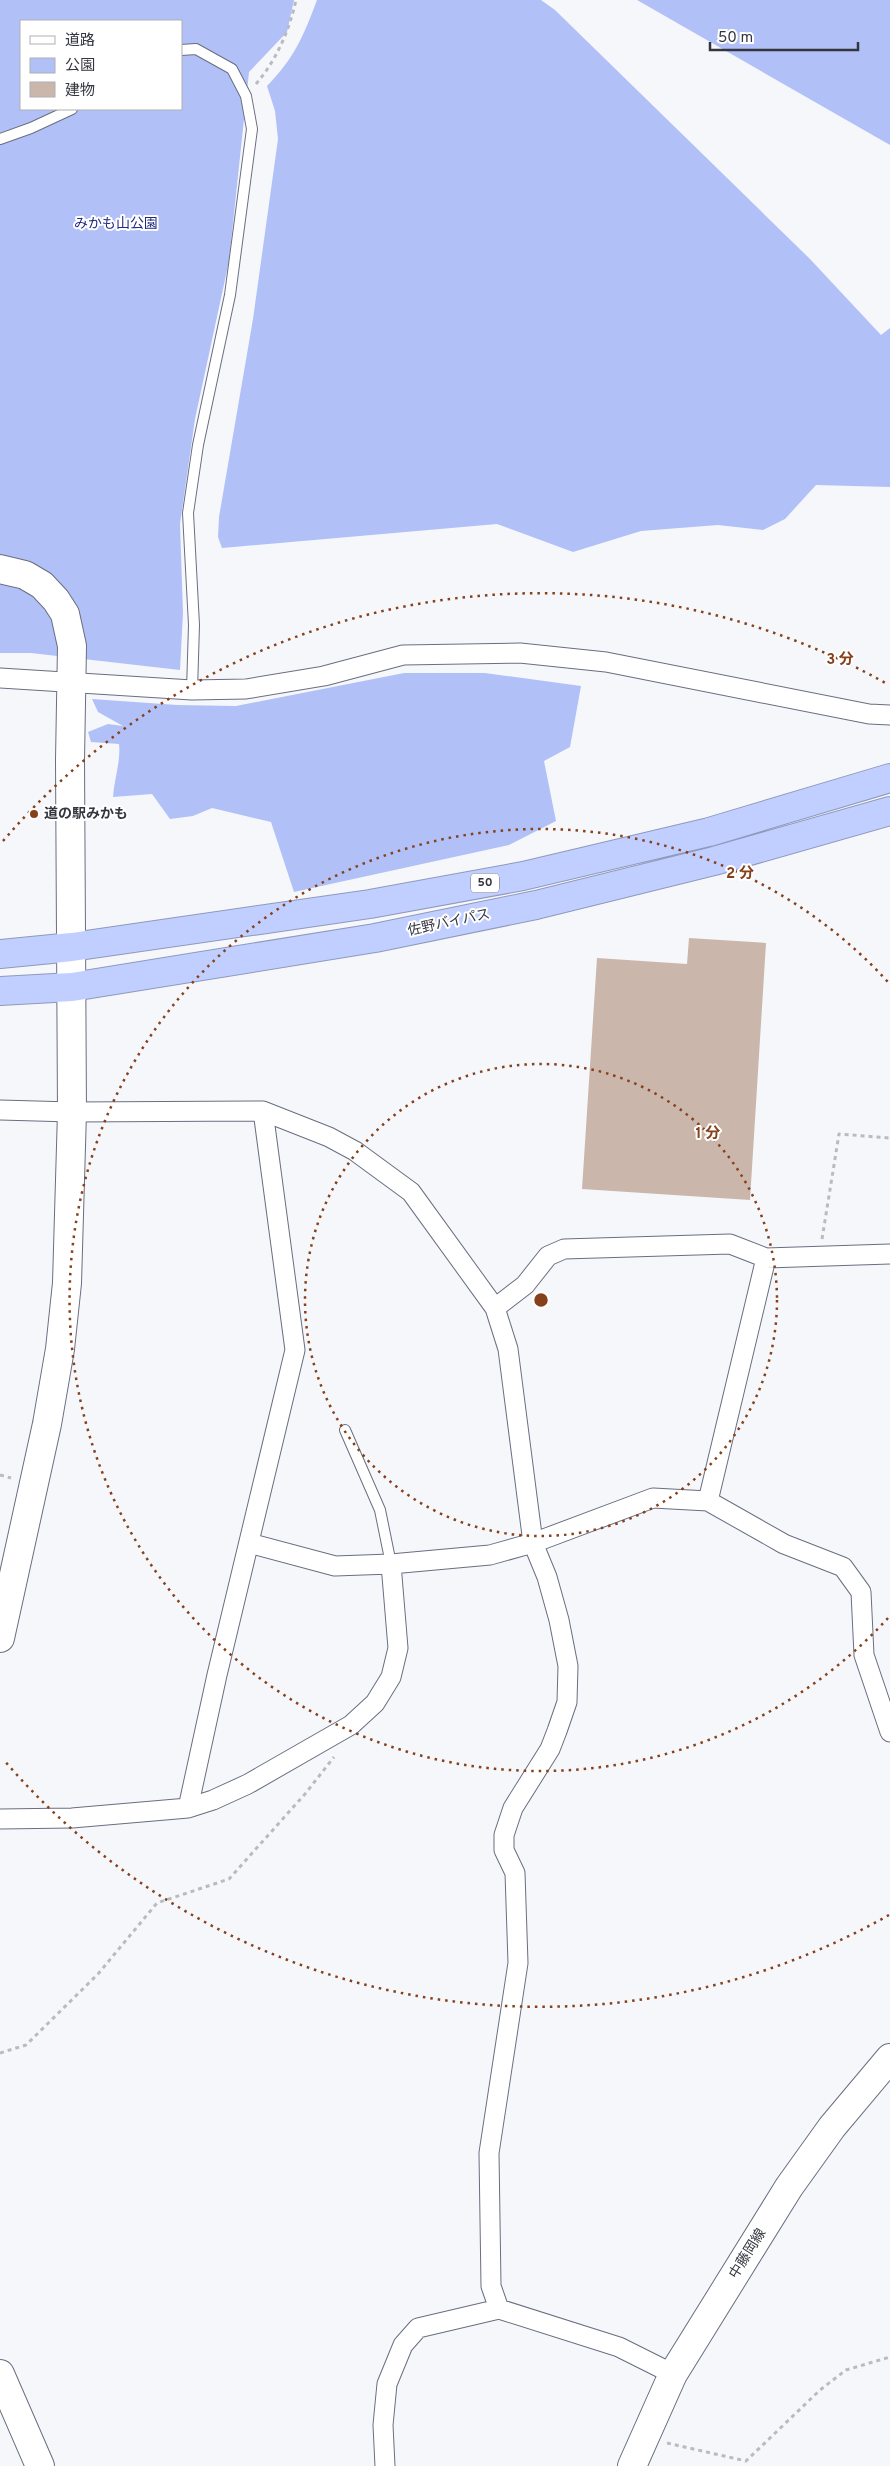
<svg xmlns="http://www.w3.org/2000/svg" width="890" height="2466" font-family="Overpass,'Noto Sans JP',sans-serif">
<rect width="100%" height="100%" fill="#f6f7fb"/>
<path fill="#b1c1f7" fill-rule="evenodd" d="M0,0H294L287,32L249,72L229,261L195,419L180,524L183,613L180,670L31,653H0ZM21,21H181V109H21Z
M317,0H541L555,10L810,259L881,335L890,328V487L816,485L785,519L763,530L718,525L641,531L573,552L497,524L222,548L218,537L219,517L253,319L278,139L275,111L267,86C295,57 303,37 317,0Z
M637,0H890V145Z
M404,673H485L581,686L570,747L544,761L556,821L509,845L294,892L271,822L212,808L193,816L170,819L152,794L113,797C114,780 121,761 119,744L91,742L88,732L108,724L123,726L98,712L92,699L177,705L236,706Z"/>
<path fill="#cbb6ac" d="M689,938L766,943L750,1200L582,1189L597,958L687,964Z"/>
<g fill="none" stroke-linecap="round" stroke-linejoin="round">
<defs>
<path id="lane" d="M181,50L196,49L232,69L246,96L252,129L230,295L198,445L188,513L194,625L192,690
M0,139L31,128L72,109
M345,1430L380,1510L391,1564"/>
<path id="street" d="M0,678L192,690L246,689L324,676L403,655L520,653L606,662L869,714L890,715
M0,1110L72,1112L263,1111L329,1137L355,1151L411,1192L495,1308L508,1349L533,1543L547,1577L559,1620L568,1666L567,1702L557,1731L550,1749L513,1808L504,1835V1850L515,1873L518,1963L489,2153L491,2286L499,2309
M495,1308L525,1285L548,1256L564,1249L730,1244L766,1258L890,1254
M708,1501L766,1258
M249,1543L335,1566L391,1564
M188,1808L217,1675L295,1350L263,1111
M0,1819L72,1818L188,1808L213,1800L248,1784L351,1725L375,1703L391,1677L398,1648L391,1564L490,1555L533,1543L653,1498L708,1501L784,1544L843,1567L861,1592L864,1655L890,1732
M385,2466L383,2425L387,2384L403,2345L418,2328L499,2309L619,2347L673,2374"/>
<path id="secondary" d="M0,569L25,575L42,585L56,600L65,614L72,646L70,760L72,1112L67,1283L60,1349L47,1424L0,1638
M0,2374L40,2466
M632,2466L673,2374L789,2187L832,2127L890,2058"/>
<path id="highway" d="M0,954L72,947L370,904L523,876L709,832L890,778
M0,991L72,987L375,938L536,905L714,861L890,811"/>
</defs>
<use href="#lane" stroke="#696e80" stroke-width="12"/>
<use href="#street" stroke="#696e80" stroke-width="21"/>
<use href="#secondary" stroke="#696e80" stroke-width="30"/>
<use href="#highway" stroke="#8f99bb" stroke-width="30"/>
<path stroke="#babbc1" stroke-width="3" stroke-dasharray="4 4" stroke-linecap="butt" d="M256,84C277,59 289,31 296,0
M822,1239L839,1134L890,1138
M0,1475L11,1478
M0,2053L26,2045L98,1974L157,1903L229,1879L305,1794L334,1757
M667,2443L746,2461L820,2390L846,2370L890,2357"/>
<use href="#lane" stroke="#fff" stroke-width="10"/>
<use href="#street" stroke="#fff" stroke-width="19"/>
<use href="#secondary" stroke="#fff" stroke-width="28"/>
<use href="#highway" stroke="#c0cfff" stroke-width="28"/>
</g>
<g fill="none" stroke="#86401a" stroke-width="2.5" stroke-dasharray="2.5 5">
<circle cx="541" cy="1300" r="236"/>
<path d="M888 1618A471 471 0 1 1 888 982"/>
<path d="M889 1915A707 707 0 0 1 3 1759M3 841A707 707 0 0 1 889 685"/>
</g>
<circle fill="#86401a" stroke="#fff" stroke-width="2" cx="34" cy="814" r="5"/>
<g text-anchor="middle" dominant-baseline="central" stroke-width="4" stroke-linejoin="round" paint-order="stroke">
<rect fill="#fff" stroke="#717278" stroke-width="1" x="471" y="873.5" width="28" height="19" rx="4"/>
<g font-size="12" font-weight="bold" fill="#34363e">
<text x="485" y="883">50</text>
</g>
<g font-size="14" fill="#212a82" stroke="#fff">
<text x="116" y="224">みかも山公園</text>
</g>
<g font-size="14" font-weight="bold" fill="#34363e" stroke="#fff" text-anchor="start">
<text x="44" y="814">道の駅みかも</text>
</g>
<g font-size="14" fill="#34363e" stroke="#fff">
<text transform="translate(449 923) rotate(-12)">佐野バイパス</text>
<text transform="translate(748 2254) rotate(-58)">中藤岡線</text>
</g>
</g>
<circle cx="541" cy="1300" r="8" fill="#86401a" stroke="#fff" stroke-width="2.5"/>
<g font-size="15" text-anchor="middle" font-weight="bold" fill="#86401a" stroke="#fff" stroke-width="4" stroke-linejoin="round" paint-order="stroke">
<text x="840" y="664">3 分</text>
<text x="740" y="878">2 分</text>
<text x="708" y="1138">1 分</text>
</g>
<rect x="20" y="20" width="162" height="90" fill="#ffffff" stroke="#aeafb2"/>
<rect x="30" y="36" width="25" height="8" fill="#ffffff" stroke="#aeafb2"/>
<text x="65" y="45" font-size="15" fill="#34363e">道路</text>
<rect x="30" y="58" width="25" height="15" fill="#b1c1f7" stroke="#aeafb2"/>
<text x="65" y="70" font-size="15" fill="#34363e">公園</text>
<rect x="30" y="82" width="25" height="15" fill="#cbb6ac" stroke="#aeafb2"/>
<text x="65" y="95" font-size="15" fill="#34363e">建物</text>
<path d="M710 42v8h148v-8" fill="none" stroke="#34363e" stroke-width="2.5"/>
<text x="718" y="42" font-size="15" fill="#34363e" stroke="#ffffff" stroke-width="4" paint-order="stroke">50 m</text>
</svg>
